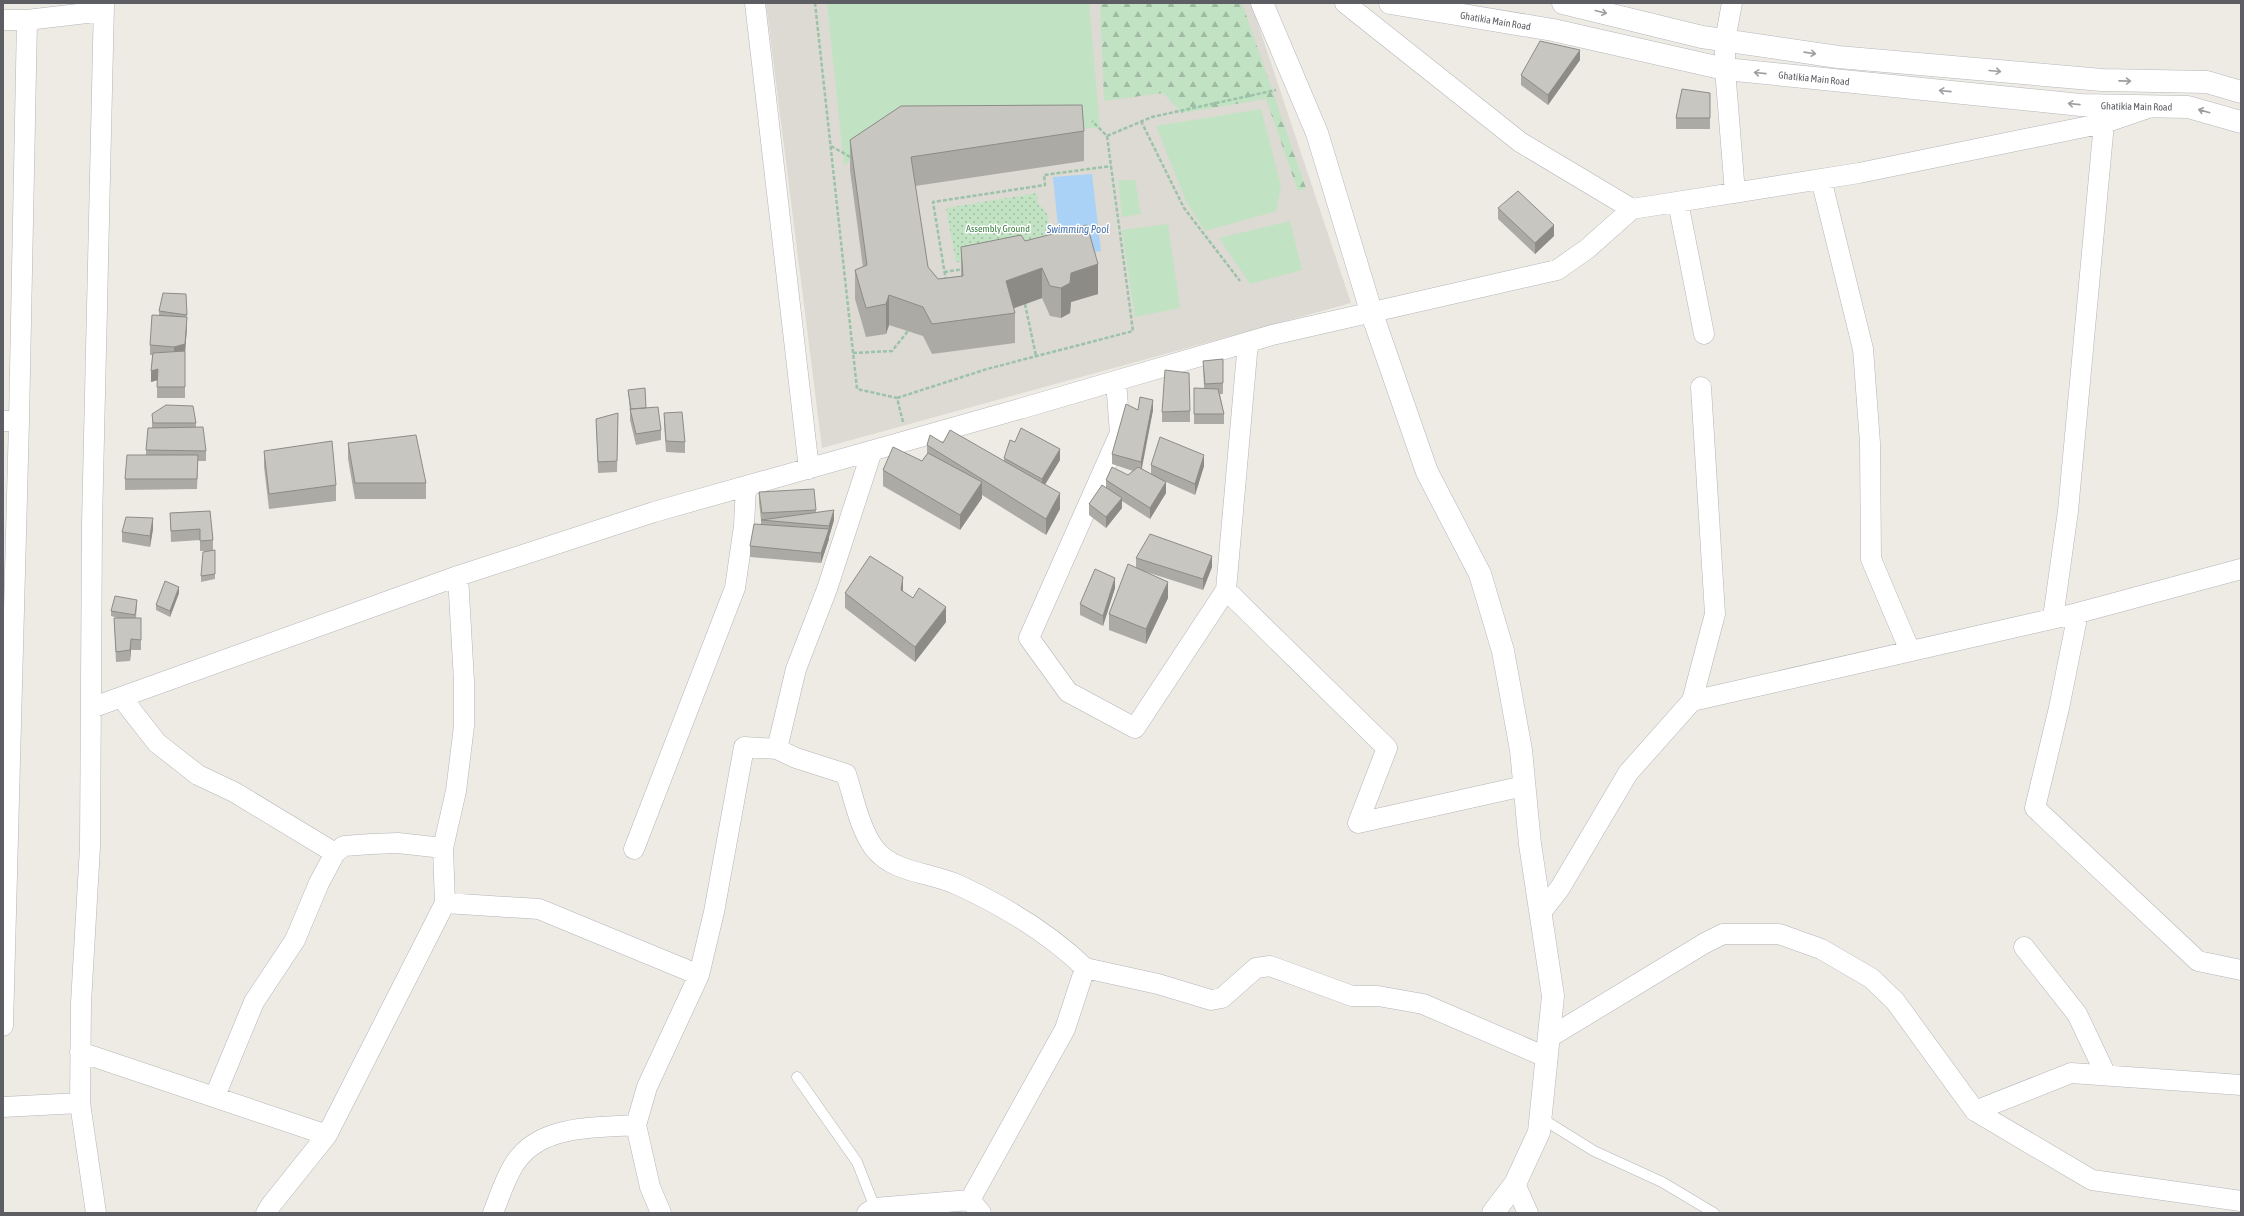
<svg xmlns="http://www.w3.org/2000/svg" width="2244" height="1216" font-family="'Asap Condensed',sans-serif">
<defs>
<pattern id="forest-firs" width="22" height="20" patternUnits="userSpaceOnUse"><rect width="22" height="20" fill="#c2e2c4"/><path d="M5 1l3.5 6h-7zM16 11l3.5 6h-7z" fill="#a1baa3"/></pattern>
<pattern id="garden-dots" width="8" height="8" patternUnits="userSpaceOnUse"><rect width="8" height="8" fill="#c2e2c4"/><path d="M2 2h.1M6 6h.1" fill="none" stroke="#a1baa3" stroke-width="1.8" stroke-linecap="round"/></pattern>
</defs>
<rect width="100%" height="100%" fill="#edebe4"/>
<path fill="#dcdad2" d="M766,3H1251L1351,303L822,448Z"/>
<path fill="#c2e2c4" d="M827,3H1089L1100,128L903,129L844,165Z
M1261,109L1281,186L1276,211L1205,231L1186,201L1156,126Z
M1118,180H1135L1141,214L1122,217Z
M1290,221L1302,270L1250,284L1219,238Z
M1168,224L1180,308L1135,317L1122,230Z"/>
<path fill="url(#forest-firs)" d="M1100,3H1242L1306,188L1298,191L1266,99L1182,113L1163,93L1104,101Z"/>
<path fill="url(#garden-dots)" d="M1037,193L1038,205C1045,208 1049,215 1048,222C1046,234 1040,246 1029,253C1022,257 968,261 956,262L946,208Z"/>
<path fill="#aad2f6" d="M1092,174L1101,251L1061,256L1053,177Z"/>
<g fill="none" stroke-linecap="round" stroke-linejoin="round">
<defs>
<path id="lane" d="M797,1077L857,1162L875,1208
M1541,1118L1594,1151L1662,1182L1714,1213"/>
<path id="street" d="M755,3L809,469
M1345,3L1520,142L1632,209
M1732,3L1725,41V69L1735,193
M3,20H27
M1821,179L1863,349L1870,443L1871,559L1910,651
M1678,202L1704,334
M1248,342L1226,590L1387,748L1358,823L1524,786
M1116,381L1120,433L1029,638L1068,692L1135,728L1226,590
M3,421H19L27,20L104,11
M872,451L827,589L796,669L777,749L796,758L846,774C854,798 859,827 874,848C893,873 929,872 956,884C1002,905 1049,933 1085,968L1065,1029L970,1200L981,1213
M2078,613L2059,708L2035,808L2198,961L2241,970
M2053,618L2068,511L2104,123
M121,697L157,743L198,775L234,792L335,853
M1692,701L1715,614L1701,387
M91,708L458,576L654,512L1023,408L1272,335L1557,270L1587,249L1632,209L1859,173L2104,123L2148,108
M634,849L735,588L744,526L746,486
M445,903L443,848L456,791L464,726V681L458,576
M1542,911L1560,888L1628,773L1692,701L2078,613L2241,569
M2024,947L2077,1014L2106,1075
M1085,968L1158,984L1211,1000L1222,998L1256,968L1270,966L1352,996H1378L1423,1004L1546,1057
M3,1026L19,421
M1550,1037L1705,943L1723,934H1779L1821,949L1871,978L1895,1001L1975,1111
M80,1052L327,1135L445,903L539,909L699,975
M2241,1085L2071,1073L1975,1111L2092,1180L2241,1201
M215,1096L254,1002L295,940L319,883L335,853L344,846L371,844L398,843L443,848
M3,1107L80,1103
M1515,1184L1528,1213
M96,1213L80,1103L81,1003L90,847L92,524L104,3
M266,1213L271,1205L327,1135
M493,1213C499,1198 504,1182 512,1168C536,1124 593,1128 636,1125
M661,1213L650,1187L636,1125L647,1087L699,975L714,912L744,747L777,749
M867,1213L875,1208L970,1200"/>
<g id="secondary">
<path d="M1262,3L1317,133L1371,311L1427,472L1480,574L1503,651L1521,750L1530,844L1553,996L1539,1132L1515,1184L1493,1213"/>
<path id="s1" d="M1390,3L1553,30L1725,69L2081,105L2188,107L2241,122"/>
<path d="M1563,3L1702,37L1838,57L2102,80L2207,82L2241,92"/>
</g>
</defs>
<use href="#lane" stroke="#b4b5b9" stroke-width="11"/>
<use href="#street" stroke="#b4b5b9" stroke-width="21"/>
<use href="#secondary" stroke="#b5b7bc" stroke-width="23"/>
<path stroke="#9cc2a9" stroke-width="2.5" stroke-dasharray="4 2" stroke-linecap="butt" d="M815,3L857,389L897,398L903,422
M1141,121L1184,208L1240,281
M1107,136L1152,117L1276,90
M831,146L852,158
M944,272L964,269
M946,281L933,202L1045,185L1044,175L1111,166
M1025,304L1036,356
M853,353L892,351L908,331
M897,398L987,369L1133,331L1107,136L1092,121"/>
<use href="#lane" stroke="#fff" stroke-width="10"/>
<use href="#street" stroke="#fff" stroke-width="20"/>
<use href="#secondary" stroke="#fff" stroke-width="22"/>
</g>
<path fill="#acaaa5" d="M1580,60L1548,105L1521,85V75Z
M1710,93V129H1676V118Z
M1084,131V161L915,186L928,267L938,279L961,276V247L1025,241L1098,294L1071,302L1070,313L1061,318L1050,316L1042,298L1014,308L1015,313V343L932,354L923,336L889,325L886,334L866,337L855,299V270L863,267L850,170V140Z
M1498,208L1554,236L1535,254L1498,219Z
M186,294L187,327L185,351V398H157V380L151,382L152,355H150V345L159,316V311Z
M1223,359V394H1220L1224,414V424H1194V388H1204L1203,361Z
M628,390L646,408L661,430V440L636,445L630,420V411Z
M1138,410H1153L1141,468L1151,474V465L1204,466L1195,495L1164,481L1166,493L1150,519L1122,501V508L1106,528L1089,515V504L1106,488V480L1128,475L1133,471L1112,464V454Z
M1190,411V422H1162V412Z
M618,413L617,472L598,473L596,419Z
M664,413L685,442V453L666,452L664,423Z
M152,414L196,423V427L206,451V461H198L197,489L125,490V479L146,455V450L152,428Z
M348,443L426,483V499H355L348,459Z
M943,443L1004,461V458L1060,460L1045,485L1060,509L1046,535L982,495V498L960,530L883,486V470L922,461L927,454V445Z
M264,451L336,485V501L269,509L264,467Z
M759,492L816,510V512L834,520L829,537V539L821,563L750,557V546L761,525V520L759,502Z
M210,511L213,540V550H215V579L201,582V576L209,551H200V540L171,542L170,513Z
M153,529L150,547L122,542V532Z
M1136,558L1212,567L1203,590L1140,570L1168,598L1146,644L1109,630V614L1136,568Z
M1115,588L1103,626L1080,615V604Z
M903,592L946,622L915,662L845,608V593Z
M179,593L170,617L156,610V605Z
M137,605L136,618H141V650H131L130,661L116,662L114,618H118L111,616V611Z"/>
<path fill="#8c8b86" d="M1580,50V60L1548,105V95Z
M1554,225V236L1535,254V243Z
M1098,264V294L1071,302L1070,313L1061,318V288L1071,273Z
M1042,268V298L1006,311V281Z
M889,295V325L886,334V304Z
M187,317V327L185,354L174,357V347Z
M158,369V380L151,382V371Z
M1153,400V410L1141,473V462Z
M1060,449V460L1042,489V479Z
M1204,455V466L1195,495V484Z
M982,482V498L960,530V515Z
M1166,482V493L1150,519V508Z
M1060,493V509L1046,535V519Z
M1122,498V508L1106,528V517Z
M834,510V520L829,537V526Z
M153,518V529L150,547V536Z
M829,529V539L821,563V553Z
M1212,556V567L1203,590V579Z
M903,577V592L901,590Z
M1115,578V588L1103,626V616Z
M1168,582V598L1146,644V629Z
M179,587V593L170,617V611Z
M946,607V622L915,662V647Z
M131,639V650L130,661V650Z"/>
<path fill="#c8c6c0" stroke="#8c8b86" d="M1540,41L1580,50L1548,95L1521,75Z
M1682,89L1710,93V118H1676Z
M1082,105L1084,131L911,157L928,267L938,279L963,276L961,247L1021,235L1025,241L1087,225L1098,264L1071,273L1070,283L1061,288L1050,286L1042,268L1006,281L1015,313L932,324L923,307L889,295L886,304L866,308L855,270L867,265L850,140L901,106Z
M1518,191L1554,225L1535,243L1498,208Z
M163,293L186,294L187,315L159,311Z
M152,315L187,317L185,344L174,347L150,345Z
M185,351V387H157L158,369L151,371L153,353Z
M1223,359V383L1205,384L1203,361Z
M1165,370L1189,373L1190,411L1162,412Z
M645,388L646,408L631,409L628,390Z
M1194,388L1218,389L1224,414H1194Z
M1140,397L1153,400L1141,462L1112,454L1126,404L1138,410Z
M166,405L193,406L196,423H153L152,414Z
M658,407L661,430L636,434L630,409Z
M682,412L685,442L666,441L664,413Z
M618,413L617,461L598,462L596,419Z
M203,427L206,451L146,450L148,428Z
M1021,428L1060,449L1042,479L1004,458L1010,440L1015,442Z
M950,430L1060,493L1046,519L927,445L930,435L943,443Z
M416,435L426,483H355L348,443Z
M1160,437L1204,455L1195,484L1151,465Z
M332,441L336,485L269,494L264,451Z
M893,447L922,461L928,453L982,482L960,515L883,470Z
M127,455H198L197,479H125Z
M1112,467L1128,475L1138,467L1166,482L1150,508L1106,480Z
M1102,485L1122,498L1106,517L1089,504Z
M814,489L816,510L762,513L759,492Z
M834,510L829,526L761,520Z
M210,511L213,540L200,541V529L171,531L170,513Z
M126,517L153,518L150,536L122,532Z
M754,524L829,529L821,553L750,546Z
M1150,534L1212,556L1203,579L1136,558Z
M215,550V574L201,576L203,552Z
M870,556L903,577L901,590L913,598L919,588L946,607L915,647L845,593Z
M1128,564L1168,582L1146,629L1109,614Z
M1095,569L1115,578L1103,616L1080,604Z
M165,581L179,587L170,611L156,605Z
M115,596L137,600L135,615L111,611Z
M114,618H141V640L131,639L130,650L116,652Z"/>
<defs><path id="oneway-shaft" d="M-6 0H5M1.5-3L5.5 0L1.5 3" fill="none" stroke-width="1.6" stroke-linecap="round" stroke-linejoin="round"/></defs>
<g stroke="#9d9ea1">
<use href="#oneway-shaft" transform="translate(1601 12) rotate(14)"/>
<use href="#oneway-shaft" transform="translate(1810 53) rotate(8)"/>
<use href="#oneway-shaft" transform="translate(1995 71) rotate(5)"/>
<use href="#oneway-shaft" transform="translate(1760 73) rotate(-174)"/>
<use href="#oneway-shaft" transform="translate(2125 81) rotate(1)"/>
<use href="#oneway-shaft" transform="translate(1945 91) rotate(-174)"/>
<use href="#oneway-shaft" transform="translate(2074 104) rotate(-174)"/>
<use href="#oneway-shaft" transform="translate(2204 111) rotate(-164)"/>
</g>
<g text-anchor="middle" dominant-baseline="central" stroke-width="3" stroke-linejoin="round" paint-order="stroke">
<g font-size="10" fill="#5c5e63" stroke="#fff">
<text stroke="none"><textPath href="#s1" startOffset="107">Ghatikia Main Road</textPath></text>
<text stroke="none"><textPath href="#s1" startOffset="431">Ghatikia Main Road</textPath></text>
<text stroke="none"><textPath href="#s1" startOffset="755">Ghatikia Main Road</textPath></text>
</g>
<g font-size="10" fill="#3d8043" stroke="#fff">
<text x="998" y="228">Assembly Ground</text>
</g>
<g font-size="11" font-style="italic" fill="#4d78af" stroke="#fff">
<text x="1078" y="229">Swimming Pool</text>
</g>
</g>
<rect width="2244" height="1216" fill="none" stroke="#5c5e63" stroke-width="8"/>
</svg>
